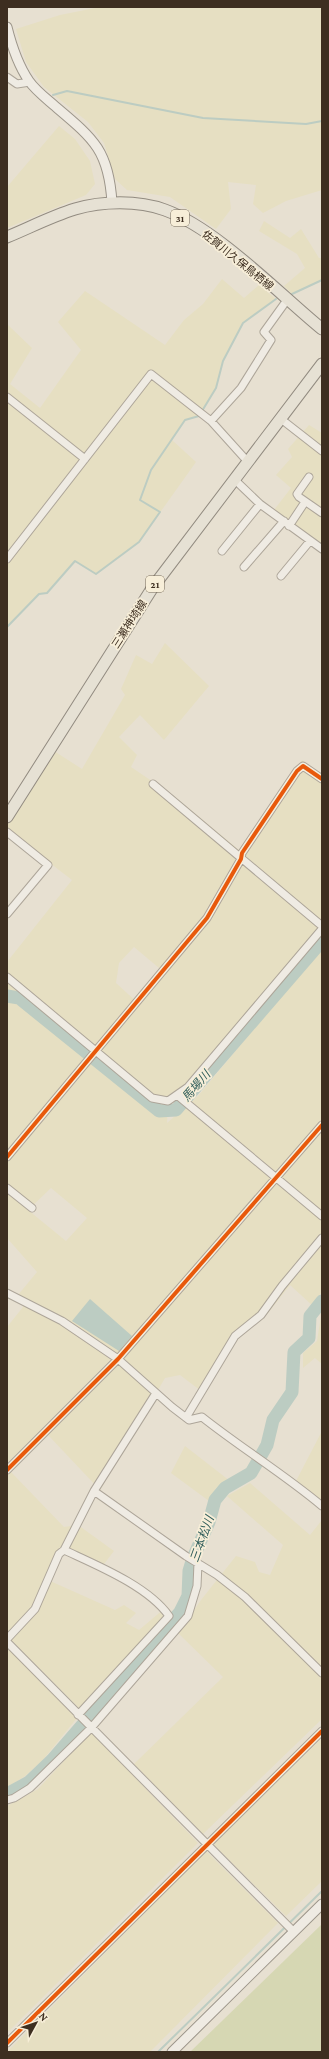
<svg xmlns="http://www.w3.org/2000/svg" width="329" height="2059" font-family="'Crimson Pro','Noto Sans JP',serif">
<rect width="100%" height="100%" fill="#e7e0d1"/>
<path fill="#e6dfc2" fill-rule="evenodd" d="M100,7H322V190L286,201L263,213L253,204L256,185L228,182L231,209L216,229L170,197L127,190L115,179L104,143L88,122L44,87L26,62L16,29L60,15Z
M59,126L75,139L90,161L95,184L86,195L7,228V187Z
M264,221L290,238L301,229L319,258H322V280L292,294L284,286L305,268L297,254L259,231Z
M222,279L244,298L259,285L276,299L243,323L223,361L216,388L199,416L185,420L172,440L196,462L139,542L96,574L75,561L47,593L39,594L7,627V324L32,348L10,384L40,408L81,350L58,322L85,291L165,345L184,320L203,304Z
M309,425L322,433V545L274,510L291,488L276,475L292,457L288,449Z
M165,643L209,686L164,740L140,715L119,737L137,755L131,767L174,796L239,850L302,760L322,776V931L168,1104L167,1123L198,1096L322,947V1291L313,1306L290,1285L268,1313L236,1339L205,1394L180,1375L165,1378L100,1490L48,1435L11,1472L64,1527L78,1525L114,1551L101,1568L64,1550L48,1580L115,1610L124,1605L136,1613L126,1623L139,1630L164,1609L169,1616L82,1711L7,1636V1327L23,1307L18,1295L37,1272L7,1238V962L72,880L7,830V826L54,751L82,769L125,695L121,689L136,655L152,664ZM134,947L165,973L139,1004L116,983L119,963ZM51,1188L87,1218L66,1241L28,1210Z
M322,1310V1364L315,1358L303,1368V1353L317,1341Z
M322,1431V1502L296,1481Z
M185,1446L230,1481L216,1488L209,1501L171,1473Z
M250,1483L310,1535L322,1520V1719L203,1834L134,1764L223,1677L178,1633L201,1600L236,1556L255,1562L259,1572L270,1575L283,1545L227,1496Z
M7,1646L77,1718L42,1761L24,1777L7,1787Z
M91,1732L198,1843L7,2033V1806L38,1789Z
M322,1738V1881L286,1916L213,1844Z
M206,1851L278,1923L150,2052H7Z"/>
<path fill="#d6d7b3" d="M322,1924V2052H190Z"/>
<path fill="#bcccc2" d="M90,1299L132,1336L119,1351L72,1321Z"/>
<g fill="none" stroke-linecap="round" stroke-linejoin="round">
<path stroke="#bcccc2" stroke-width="2" d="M53,95L67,91L203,118L306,124L322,121
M292,294L322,280
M7,627L39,594L47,593L75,561L96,574L139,542L160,512L140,500L151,470L185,420L199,416L216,388L223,361L243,323L276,299
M158,2052L322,1891"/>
<path stroke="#bcccc2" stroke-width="13" d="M7,996L19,998L159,1111L176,1110L322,941
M7,1794L29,1782L52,1760L180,1612L188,1596L189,1571L193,1558L209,1522L215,1500L225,1488L251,1473L267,1445L273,1420L292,1392L294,1352L309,1338L310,1316L322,1301"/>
<defs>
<path id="street" d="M7,77L17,84L30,82
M7,397L85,459
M281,419L322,451
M211,421L241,388L271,340L264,332L287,300
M309,477L297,494L299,497L322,513
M235,480L260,504L322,549
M289,526L305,502
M222,551L260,504
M7,559L151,374L211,421L248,462
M244,567L284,521
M281,576L310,541
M153,784L322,926
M7,832L48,865L7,914
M7,977L152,1098L168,1101L188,1087L322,929
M177,1095L322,1216
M7,1157L207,918L241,859L242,853L297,771L303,766L322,779
M7,1188L32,1208
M7,1293L62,1321L118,1359L172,1407L189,1420L202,1417C241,1448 284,1474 322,1506
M187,1416L235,1336L261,1315L282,1286L322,1238
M7,1470L118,1359L322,1125
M94,1491L186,1556L217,1575L245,1597L322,1673
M64,1550C96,1565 148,1586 169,1616L78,1715
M7,1639L35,1609L59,1554L64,1550L94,1491L156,1393
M7,1642L294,1932
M7,1800L14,1798L30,1788L91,1728L188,1616L197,1586L198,1563
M7,2043L322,1731"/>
<path id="secondary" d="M7,27C12,47 18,65 29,81C36,91 47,99 56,107C94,139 109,151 112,203
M172,2052L322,1904"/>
<path id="primary" d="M7,237C29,228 52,216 75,209C102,201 138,200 165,210C217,229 278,293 322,329
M7,817L153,587L322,364"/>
</defs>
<use href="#street" stroke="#ada599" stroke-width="9"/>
<use href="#secondary" stroke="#9c958a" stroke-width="11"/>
<use href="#primary" stroke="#928b80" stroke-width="13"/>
<use href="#street" stroke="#efebe3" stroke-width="7"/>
<use href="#secondary" stroke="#efebe3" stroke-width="9"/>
<use href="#primary" stroke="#e6e1d4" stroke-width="11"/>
<defs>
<path id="cycleway" d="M7,1157L207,918L241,859L242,853L297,771L303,766L322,779
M7,1470L118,1359L322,1125
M7,2043L322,1731"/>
</defs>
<use href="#cycleway" stroke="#f7eed8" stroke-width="6"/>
<use href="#cycleway" stroke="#e8590c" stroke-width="4"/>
</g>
<g text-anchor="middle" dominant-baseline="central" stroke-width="3.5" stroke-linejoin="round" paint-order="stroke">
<g fill="#f7eed8" stroke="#756857" stroke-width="1">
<rect x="171" y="210" width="18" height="16" rx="3"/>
<rect x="146" y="576" width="18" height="16" rx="3"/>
</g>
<g font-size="10" font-weight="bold" fill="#3d2e20">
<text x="180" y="218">31</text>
<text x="155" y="584">21</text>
</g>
<g font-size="11" fill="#3d2e20" stroke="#f7eed8">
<text transform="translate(238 260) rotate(39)">佐賀川久保鳥栖線</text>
<text transform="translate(129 624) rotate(-57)">三瀬神埼線</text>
</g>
<g font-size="12" font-style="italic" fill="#2f5d5a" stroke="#f7eed8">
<text transform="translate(196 1086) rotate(-49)">馬場川</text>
<text transform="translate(202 1539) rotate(-70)">三本松川</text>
</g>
</g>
<rect width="329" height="2059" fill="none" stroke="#3d2e20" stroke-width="16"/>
<g transform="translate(36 2023) rotate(50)" stroke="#f7eed8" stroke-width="3" paint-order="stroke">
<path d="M0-3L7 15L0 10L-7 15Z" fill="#3d2e20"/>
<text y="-6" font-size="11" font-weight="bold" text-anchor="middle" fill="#3d2e20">N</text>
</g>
</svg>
